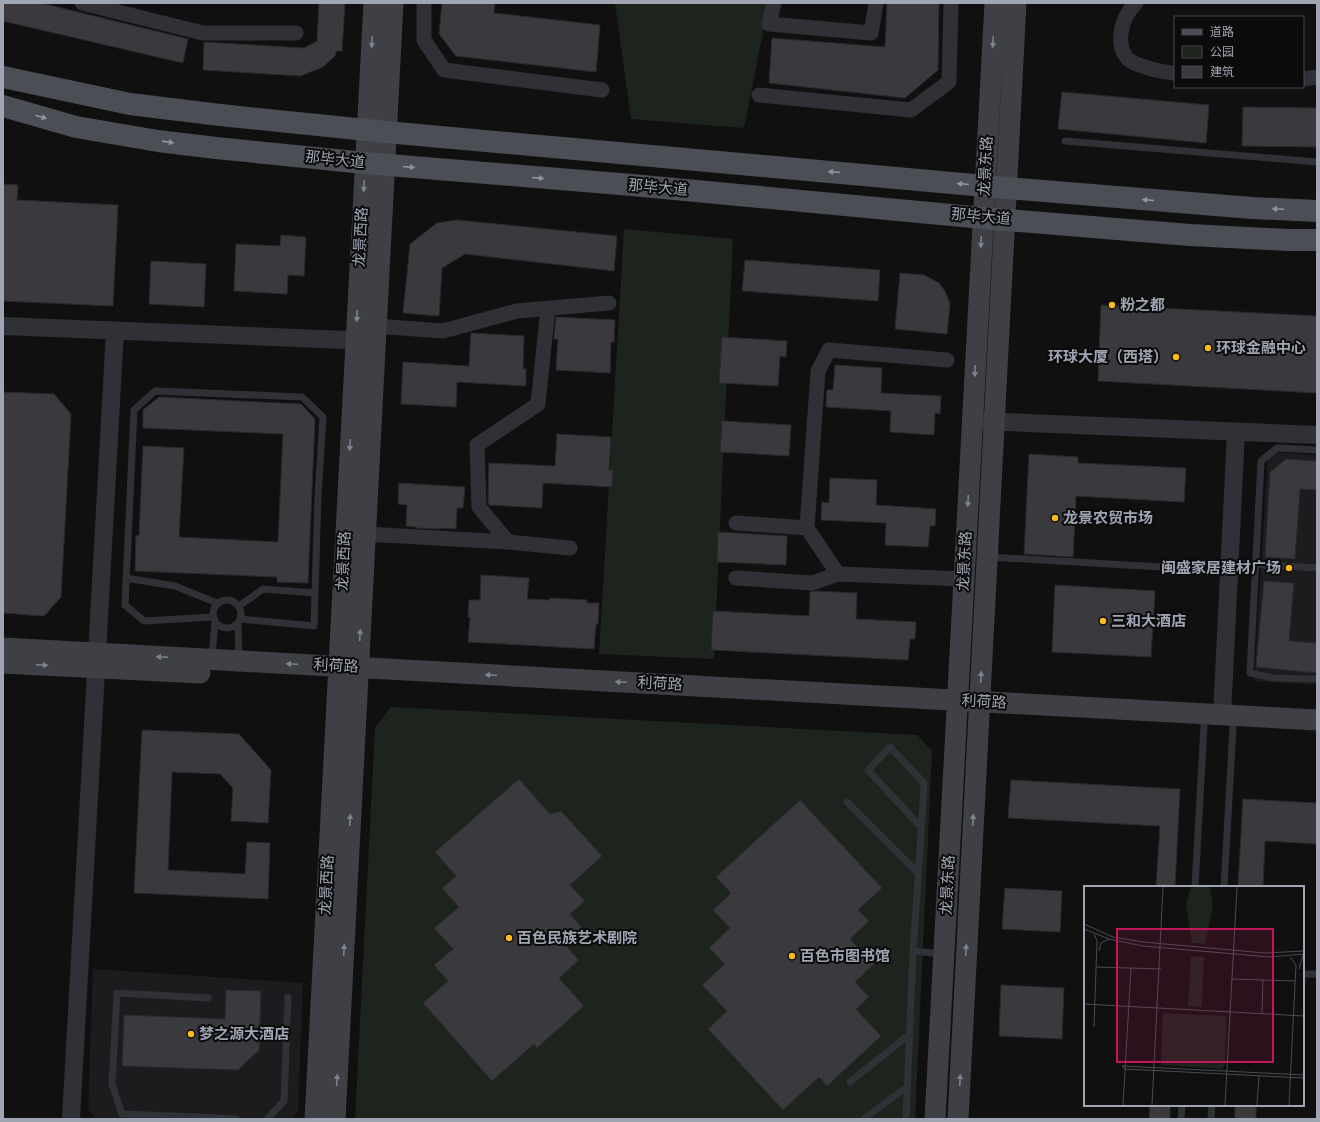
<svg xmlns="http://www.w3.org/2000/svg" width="1320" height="1122" font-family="'Alegreya Sans','Noto Sans SC',sans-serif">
<rect width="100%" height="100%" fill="#101011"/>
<path fill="#1c1c1e" d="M1268,452L1317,455V685L1254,681Z
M93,969L303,983L298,1112L291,1119H97L88,1110Z"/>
<path fill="#1c241d" d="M615,3H769L744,128L631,119Z
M624,229L733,239L714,659L599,654Z
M391,707L917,735L932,751L915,1119H355L375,728Z"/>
<path fill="#39393e" stroke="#2a292d" d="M3,3H41L188,39L183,63L3,21Z
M319,3H345L342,51H336L335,56L323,67L300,76L203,70L204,42L304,48L317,41Z
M442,3H495L494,13L600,25L596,72L456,56L439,34Z
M887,3H939L938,70L905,98L769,83L772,38L885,47Z
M1062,92L1209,105L1206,143L1058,129Z
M1243,107L1317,108V147L1242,146Z
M3,184L18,185L17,200L118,205L113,306L3,301Z
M457,220L617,236L614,271L465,254L442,268L439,316L403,313L410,244L437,223Z
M281,235L306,237L304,276L288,275L287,294L234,291L236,244L280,246Z
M745,260L880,270L878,301L742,291Z
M151,261L206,264L204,307L149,304Z
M900,273L924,275L939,283L945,291L950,304L947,334L895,329Z
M1101,305L1317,316V393L1098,381Z
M556,317L615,320L614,342H611L610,373L556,370L558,339H554Z
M471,333L524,336L523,369H526V386L457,382L456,407L401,404L403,362L469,366Z
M722,337L787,341L786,357L780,356L778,386L719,383Z
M835,365L882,368L881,393L941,396L940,414L935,413L934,435L890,432L891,411L826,407L827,390H833Z
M3,392L54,394L71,414L61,597L44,616L3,613Z
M159,397L301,404L315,419L308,583L277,582V577L135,571L136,535L139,536L143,446L184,448L179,537L278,542L283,434L143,428V410Z
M722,421L791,425L789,456L720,452Z
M557,434L611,437L609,470H613L612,487L543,483L542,508L489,505L488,500L489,463L555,466Z
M1029,454L1078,457V463L1186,468L1184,502L1076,496L1073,557L1024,554Z
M1286,459L1317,461V490L1300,489L1295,559L1265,557L1270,472Z
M830,478L877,480L876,505L936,509L935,526H930L928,547L885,545L886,523L821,520L822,502L829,503Z
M399,483L465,487L463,508H457L456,529L440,528V529L416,528V527L406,526L407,505L398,504Z
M718,532L787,536L786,565L717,562Z
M481,575L529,578L527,599L550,600V598L587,600V603H599L598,624H596L594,649L468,642L470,618L468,617L469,600H480Z
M1264,581L1294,583L1289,641L1317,643V673L1256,667Z
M1055,585L1155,591L1151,657L1052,652Z
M816,591L857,593L856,619L916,622L915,639H910L908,660L711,650L713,611L809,616L810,592Z
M142,730L239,734L271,770L268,823L231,821L233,788L220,774L172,772L168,870L245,874L247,842L270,843L268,899L134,893Z
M519,779L550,814L561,811L602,856L570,885L585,901L570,914L584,930L566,946L579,960L559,978L584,1006L537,1048L534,1044L492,1081L423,1003L448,981L434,965L453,949L434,928L459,907L442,888L456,876L435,852Z
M1011,780L1180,789L1175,887H1156L1160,826L1008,818Z
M1243,799L1317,803V844L1265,841L1263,887H1238Z
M800,800L882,888L858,910L869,921L850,939L874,964L855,982L869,997L856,1009L881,1036L827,1086L819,1077L783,1110L708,1029L727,1011L702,985L725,964L709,948L730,928L713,910L731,893L716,877Z
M1005,888L1062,891L1060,932L1002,929Z
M1001,985L1064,988L1062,1039L999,1036Z
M226,990L261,991L259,1050L238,1070L122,1066L124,1015L225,1019Z
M1150,1105H1170V1119H1149Z
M1235,1105H1256V1119H1235Z"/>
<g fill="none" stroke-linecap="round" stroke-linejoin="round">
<path stroke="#303136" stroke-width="7" d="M1065,141L1317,162
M1317,450L1277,448L1261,461L1250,673L1274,678L1317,679
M989,557L1229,571
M1230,563L1317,568
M126,578L175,586L217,603
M213 614a14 14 0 1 1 28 0a14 14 0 1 1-28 0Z
M239,606L263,589L315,593
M213,617L144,621L125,605L134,410L155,391L302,397L323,417L318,496L314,626L240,619
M238,623L239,659
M212,657L215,622
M847,802L918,873
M921,827L868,770L890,747L924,783C921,839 917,895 913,951L942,954
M1195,887L1204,726
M1224,887L1233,728
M1303,974H1317
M850,1082L910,1034
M198,1117L236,1119
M865,1118L908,1086
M198,1119V1117L122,1114L112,1084L117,993L208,998
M267,1119L284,1101L288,997
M906,1119L913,951
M1181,1119L1182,1105
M1211,1119L1212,1105"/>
<path stroke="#303136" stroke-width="15" d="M82,3L203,33H296
M424,3V40L444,70L602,90
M774,3L769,24L871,33L876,3
M1136,3C1122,16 1114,44 1128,59C1135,66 1165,73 1175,73
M1303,79L1317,77
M759,95L911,110L949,82L951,3
M548,308L538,404L477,445L479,507L508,542L570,548
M376,326L443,331L517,311L609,303
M947,360L829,350L818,371L807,528L838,574L964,579
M736,523L807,528
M365,534L508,542
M736,578L812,583L838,574"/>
<path stroke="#303136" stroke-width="18" d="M3,326L370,341
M981,421L1317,435
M1222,715L1236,432
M71,1119L115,331"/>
<path stroke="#3e4046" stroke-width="21" d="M3,648L1317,720
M3,663L200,673
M315,1119L374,3
M335,1119L393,3
M935,1119L995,3
M958,1119L1016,3"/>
<path stroke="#4c4e55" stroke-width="22" d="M3,77L130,104L220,115L386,132L1007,188L1252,208L1317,211
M3,106L76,127L158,141L216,148L365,163L632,185L983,218L1190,235L1288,240H1317"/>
</g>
<defs><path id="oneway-solid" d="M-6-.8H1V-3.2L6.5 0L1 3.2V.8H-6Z"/></defs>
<g fill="#7e828d">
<use href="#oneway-solid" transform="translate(372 42) rotate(93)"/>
<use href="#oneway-solid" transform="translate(993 42) rotate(93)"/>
<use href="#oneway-solid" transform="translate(364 186) rotate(93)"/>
<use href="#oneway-solid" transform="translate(981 242) rotate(93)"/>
<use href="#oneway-solid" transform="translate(357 316) rotate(93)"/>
<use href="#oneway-solid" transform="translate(975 371) rotate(93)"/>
<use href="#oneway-solid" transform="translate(350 445) rotate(93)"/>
<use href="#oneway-solid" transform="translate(968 501) rotate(93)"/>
<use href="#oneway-solid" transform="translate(360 635) rotate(-87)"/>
<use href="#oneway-solid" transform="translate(162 657) rotate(-177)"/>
<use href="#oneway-solid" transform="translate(292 664) rotate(-177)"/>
<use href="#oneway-solid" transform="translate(42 665) rotate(3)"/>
<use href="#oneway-solid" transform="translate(491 675) rotate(-177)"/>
<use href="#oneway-solid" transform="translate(981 677) rotate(-87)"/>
<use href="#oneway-solid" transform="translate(621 682) rotate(-177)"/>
<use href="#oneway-solid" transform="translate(350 820) rotate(-87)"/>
<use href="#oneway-solid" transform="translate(973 820) rotate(-87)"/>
<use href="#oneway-solid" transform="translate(344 950) rotate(-87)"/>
<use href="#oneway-solid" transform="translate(966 950) rotate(-87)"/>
<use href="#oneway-solid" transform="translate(337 1080) rotate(-87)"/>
<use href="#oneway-solid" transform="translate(960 1080) rotate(-87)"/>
</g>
<g fill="#8f94a0">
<use href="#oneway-solid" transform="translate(41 117) rotate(16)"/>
<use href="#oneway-solid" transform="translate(168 142) rotate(8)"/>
<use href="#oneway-solid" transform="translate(409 167) rotate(5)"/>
<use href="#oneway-solid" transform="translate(834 172) rotate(-175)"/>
<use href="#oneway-solid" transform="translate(538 178) rotate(5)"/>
<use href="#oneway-solid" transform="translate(963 184) rotate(-175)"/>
<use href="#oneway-solid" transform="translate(1148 200) rotate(-175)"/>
<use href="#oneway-solid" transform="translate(1278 209) rotate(-177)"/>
</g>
<g fill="#fabb1f" stroke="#0b0b0c" stroke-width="1.5">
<circle cx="1112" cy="305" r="4"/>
<circle cx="1208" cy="348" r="4"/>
<circle cx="1176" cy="357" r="4"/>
<circle cx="1055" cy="518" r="4"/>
<circle cx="1289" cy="568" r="4"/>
<circle cx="1103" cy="621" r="4"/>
<circle cx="509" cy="938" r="4"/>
<circle cx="792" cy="956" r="4"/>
<circle cx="191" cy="1034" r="4"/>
</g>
<g text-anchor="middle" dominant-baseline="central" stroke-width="4" stroke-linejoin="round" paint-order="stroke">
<g font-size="15" fill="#a0a5b3" stroke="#0b0b0c">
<text transform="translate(335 160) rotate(6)">那毕大道</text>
<text transform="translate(986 166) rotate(-87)">龙景东路</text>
<text transform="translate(658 188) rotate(5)">那毕大道</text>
<text transform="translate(981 217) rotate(5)">那毕大道</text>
<text transform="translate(361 237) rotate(-87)">龙景西路</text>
<text transform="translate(344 561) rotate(-87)">龙景西路</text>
<text transform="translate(965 561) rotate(-87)">龙景东路</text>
<text transform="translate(336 666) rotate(3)">利荷路</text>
<text transform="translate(660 684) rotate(3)">利荷路</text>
<text transform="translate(984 702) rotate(3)">利荷路</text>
<text transform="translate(327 885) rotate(-87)">龙景西路</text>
<text transform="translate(948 885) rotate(-87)">龙景东路</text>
</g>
<g font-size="15" font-weight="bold" fill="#a0a5b3" stroke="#0b0b0c" text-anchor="start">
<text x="1120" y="305">粉之都</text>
<text x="1216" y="348">环球金融中心</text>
<text x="1168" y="357" text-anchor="end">环球大厦（西塔）</text>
<text x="1063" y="518">龙景农贸市场</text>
<text x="1281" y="568" text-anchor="end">闽盛家居建材广场</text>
<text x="1111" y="621">三和大酒店</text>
<text x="517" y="938">百色民族艺术剧院</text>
<text x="800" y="956">百色市图书馆</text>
<text x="199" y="1034">梦之源大酒店</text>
</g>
</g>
<g transform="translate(1084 886)">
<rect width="220" height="220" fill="#101011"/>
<path d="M107,1H126L129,20L121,58L108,57L102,18ZM107,70L120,71L118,121L104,120ZM79,127L142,130L141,179L138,183L77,179Z" fill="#1c241d"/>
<path fill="none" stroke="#4a4c52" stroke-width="1" d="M0,38L29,51L59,56L181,67L220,65M0,43L25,53L59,60L185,71L220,68M10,48L13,55L10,141M15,65L17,57L25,53M12,81L77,83M215,83L219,69M148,93L211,95M0,118L220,130M178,127L179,94M38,180L41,183L220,192M38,180L220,189M39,219L47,82M68,219L79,1M141,219L153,1M173,219L175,190M205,219L212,79L206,71"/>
<path fill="#c2185b" fill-opacity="0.15" stroke="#c2185b" stroke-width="2" d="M33,43H189V176H33Z"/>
<rect width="220" height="220" fill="none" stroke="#a0a5b3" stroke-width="2"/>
</g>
<rect width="1320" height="1122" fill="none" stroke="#a0a5b3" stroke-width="8"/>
<rect x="1174" y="16" width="130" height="72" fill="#0b0b0c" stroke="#47494f"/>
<rect x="1182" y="29" width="20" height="6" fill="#4c4e55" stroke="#47494f"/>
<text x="1210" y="36" font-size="12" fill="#a0a5b3">道路</text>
<rect x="1182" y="46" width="20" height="12" fill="#1c241d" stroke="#47494f"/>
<text x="1210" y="56" font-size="12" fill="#a0a5b3">公园</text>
<rect x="1182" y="66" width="20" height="12" fill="#39393e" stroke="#47494f"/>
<text x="1210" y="76" font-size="12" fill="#a0a5b3">建筑</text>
</svg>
